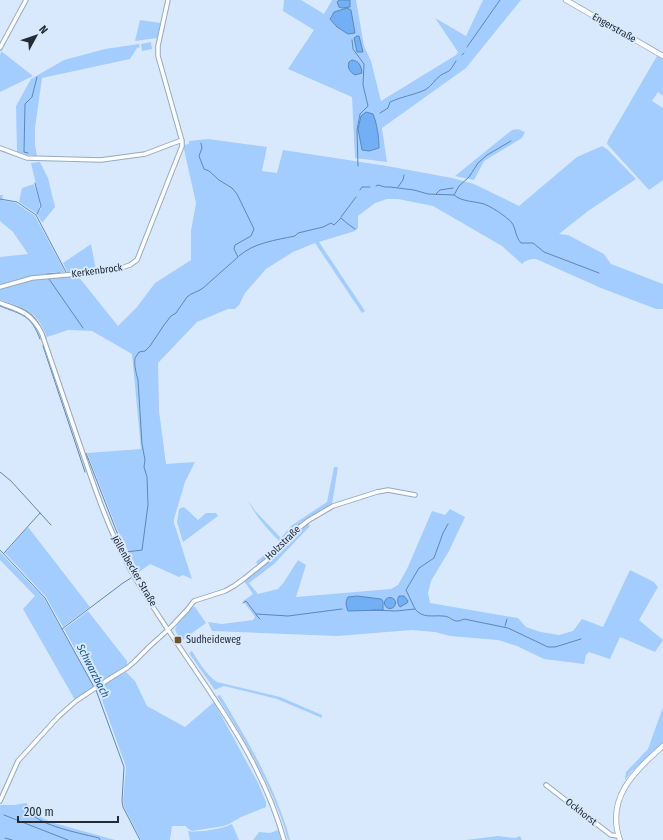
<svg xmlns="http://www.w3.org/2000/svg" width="663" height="840" font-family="'Fira Sans Condensed',sans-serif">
<rect width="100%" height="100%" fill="#d8e9fd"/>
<path fill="#a3cdfe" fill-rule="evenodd" d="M284,0H301L324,14L332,0H339L337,3L342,8L350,7V0H356L364,46L371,61L381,101L456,55L458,52L435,18L466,36L483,0H521L466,68L382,128L387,162L355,158L352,97L288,69L314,30L283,11ZM347,8L348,34L337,27L330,17L334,12ZM361,116L375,120L379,148L360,139L358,129Z
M140,20L161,23L157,38L135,41Z
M151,42L152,49L142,51L141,44Z
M139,44L140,47L137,48L130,59L42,78L35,128V145L37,156L27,155L17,152L16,106L31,79L64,60L105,49Z
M1,51L33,76L0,92V56Z
M657,56L663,59V96L658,92L652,101L663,108V180L649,190L607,144L608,140Z
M518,129L525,132L522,138L484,161L474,180L455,176L512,130Z
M208,139L267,147L262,171L277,173L283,150L387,166L452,178L474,184L519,206L577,157L602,146L607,149L636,179L588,211L559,234L568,235L604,254L611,264L663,284V309H656L601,288L536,259C530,259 526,260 522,264L502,246L433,206L398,199H387L375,203L358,216V228L355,231L319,242L365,311L362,313L315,243L293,252L266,269L245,293L239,305L235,309H228L197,322L158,363L159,411L166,464L195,462L185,482L174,519V523L192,579L183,575L179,577L150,564L139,572L117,529L87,453L141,449L132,354L92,331L68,330L47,337C36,310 26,309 0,300V257L28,254L13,232L0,221V195H3L2,200L16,203L35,216L65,272L45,273L47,277L78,276L118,326L137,307L155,283L191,260V231L196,203L183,145L189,144V141Z
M40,162L48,178L55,207L42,223L37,214L41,209V206L31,163Z
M34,184C37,194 43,205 37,214L19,202L22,188Z
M91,244L96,270L68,273L63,263Z
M334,467H338L332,504L306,520L310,526L274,564L249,583L258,594L278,589L284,582L298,560L306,565L296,597L391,589L398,585L407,569L432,511L445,515L450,509L465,517L449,551L431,581L428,593L430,603L518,618L526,627L541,632L559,635L573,631L582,619L603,627L630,570L654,582L658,587L639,620L663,640L655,652L620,637L610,659L589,652L586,655L584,664L544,659L517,646L498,640L450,636L435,632L412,630L337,636L212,631L208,622L222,624L253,620L255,617L243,601L253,594L244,581L260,567L256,562L280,542C267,529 256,517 248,500L256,512L281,538L291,526L327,502Z
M184,507L198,520L206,513H216L218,516L183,542L177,522L179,509Z
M28,527L90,607L63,627L46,597L5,553Z
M0,552L44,598L94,687L75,700L23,609L35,596L0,560Z
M193,607H195L206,623L181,641L175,630L177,625Z
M88,611L127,661V666L96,686L64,629Z
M192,651C199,662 206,675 217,682L280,697L322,715V718L277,699L224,686L215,690L189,653Z
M126,672L135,681L147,706L185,727L214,702L258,783L266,802V807L241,817L229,824L224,826L192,831L187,828L186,826H172L170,840H141L124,807L123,801L126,767L98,689L110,680Z
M220,695C248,741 276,788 290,840H288C274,788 245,741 217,696Z
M663,707V743L632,771L625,780L626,772L648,749Z
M26,803C34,813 42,819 54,823L115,840H0V805H14Z
M232,824L239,840H190L188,831C197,833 223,829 232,824Z
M278,830L281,840H253L259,832L270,833Z
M498,836L515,838L520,836L522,840H466Z"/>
<path fill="#73aff5" stroke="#5b87bb" d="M339,0H350V7L342,8L339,7L337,2Z
M347,8L351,10L355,33L348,34L337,27L330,19L334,12Z
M357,36H359L363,52H357L354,38Z
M352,60C359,61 361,65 362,73L355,75C350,72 347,68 349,62Z
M366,112L373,114C377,124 379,137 379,148L369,151L362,150L358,129L361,116Z
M357,596L381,599L383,601V610L348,611C346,606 345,602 348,597Z
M399,596H404L408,601L407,603L400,607C397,603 397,600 399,596Z
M384.5 603a5.5 5.5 0 1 1 11 0a5.5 5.5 0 1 1-11 0Z"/>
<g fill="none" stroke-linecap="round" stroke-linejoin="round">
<path stroke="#5b87bb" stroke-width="1" d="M352,40L353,49L364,64L363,85L368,106L360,114L357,130L358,166
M467,47L500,0
M462,55L464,53
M380,113L388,108L390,102C400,97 414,95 425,90C432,86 435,79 441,75C444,73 449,72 451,69C453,66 454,64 456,61
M28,153L24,152L25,104L32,97L37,77
M35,183L41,206L37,214
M376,186L378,185L385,187H390L414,190L428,194L454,195L459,186L469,177L478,163L487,155L511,141
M398,187L403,180L404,175
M360,190L362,187H370
M436,194L440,190L453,188
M454,195C462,202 474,201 484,204C492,207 502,214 508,219C517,225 514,236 521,243H533L544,252L599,273
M0,199L17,202L36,215L66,272
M341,217L356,197
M239,256C253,243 276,240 295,236L298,233L323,227L331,223L334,225L341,218L348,224L355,229
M46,274L60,273
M49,279L83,328
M0,301C27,310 34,310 46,338
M0,306C23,315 31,315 40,339
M43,346L85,472
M86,453L116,530L126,552
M0,472L11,481L51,525
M0,550L45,598L94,687
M4,553L40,513
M139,573L126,552L142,550L148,505L147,477L144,467L145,460L142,444L138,380C136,373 134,365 135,358L139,352L145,351L150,346L164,325L171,316L176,313L187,297C191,293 198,292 203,288L238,257L234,249L235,245L251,236L254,229L237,194L232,188L219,180L209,171L204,169L199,156L202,148L201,143
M243,603L246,601L256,614L288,616L342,609
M415,609C423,619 432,615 443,616C452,616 453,625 464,619L508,628L548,647H555L581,639
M372,610L396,611L415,609L406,590L419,568L434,558L443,533L448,524
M256,615L260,619
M505,626L507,619
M62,629L123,583L131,578
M96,690L124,767L122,801L123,807L140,840
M29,808C30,811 32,814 34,816C47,827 83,834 99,838L100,840
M4,815L68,840
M5,838L12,840"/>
<defs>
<path id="minor" d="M0,48L26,0
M0,148L27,158L101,160L145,154L182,140
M0,287L32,278L77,274L124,267L130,265L137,260L182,146V141L158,56V46L168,0
M0,303C20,310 32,313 42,334C55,373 69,412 82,451C96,492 110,533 131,571C182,661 256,738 284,840
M546,785L611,835L618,836
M0,801L18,761L58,717L76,701L109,679L127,668L134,662L150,646L171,627L187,610L194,601L225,591L234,586L245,578L271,557L291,534L309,520L333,506L377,492L388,490L415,495"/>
<path id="major" d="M566,0L663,56
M620,840C605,798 635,771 663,746"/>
</defs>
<use href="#minor" stroke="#95a9c1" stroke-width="5.5"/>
<use href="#major" stroke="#95a9c1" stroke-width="6"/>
<use href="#minor" stroke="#fff" stroke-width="3.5"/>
<use href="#major" stroke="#fff" stroke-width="4.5"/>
</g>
<rect fill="#735329" stroke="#d8e9fd" stroke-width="1.5" x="174" y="636" width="8" height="8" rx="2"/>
<g text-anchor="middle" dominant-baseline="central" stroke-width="4" stroke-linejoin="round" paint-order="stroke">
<g font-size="10" fill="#232b34" stroke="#d8e9fd">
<text transform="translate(614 28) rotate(30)">Engerstraße</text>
<text transform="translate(97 271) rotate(-8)">Kerkenbrock</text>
<text transform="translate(283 543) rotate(-44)">Holzstraße</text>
<text transform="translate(134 571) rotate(60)">Jöllenbecker Straße</text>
<text transform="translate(581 812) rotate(38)">Ockhorst</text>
</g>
<g font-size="10" fill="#232b34" stroke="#d8e9fd" text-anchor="start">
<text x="186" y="640">Sudheideweg</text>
</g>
<g font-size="11" font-style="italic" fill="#13518f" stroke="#d8e9fd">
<text transform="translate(93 671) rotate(63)">Schwarzbach</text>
</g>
</g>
<g transform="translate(36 36) rotate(50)" stroke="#d8e9fd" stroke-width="3" paint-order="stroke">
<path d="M0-3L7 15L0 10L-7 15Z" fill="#232b34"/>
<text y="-6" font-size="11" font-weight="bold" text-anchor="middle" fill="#232b34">N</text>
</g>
<path d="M18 816v6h100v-6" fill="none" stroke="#232b34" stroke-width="2"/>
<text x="24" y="816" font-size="12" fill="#232b34" stroke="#d8e9fd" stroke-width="3" paint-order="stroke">200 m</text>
</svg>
